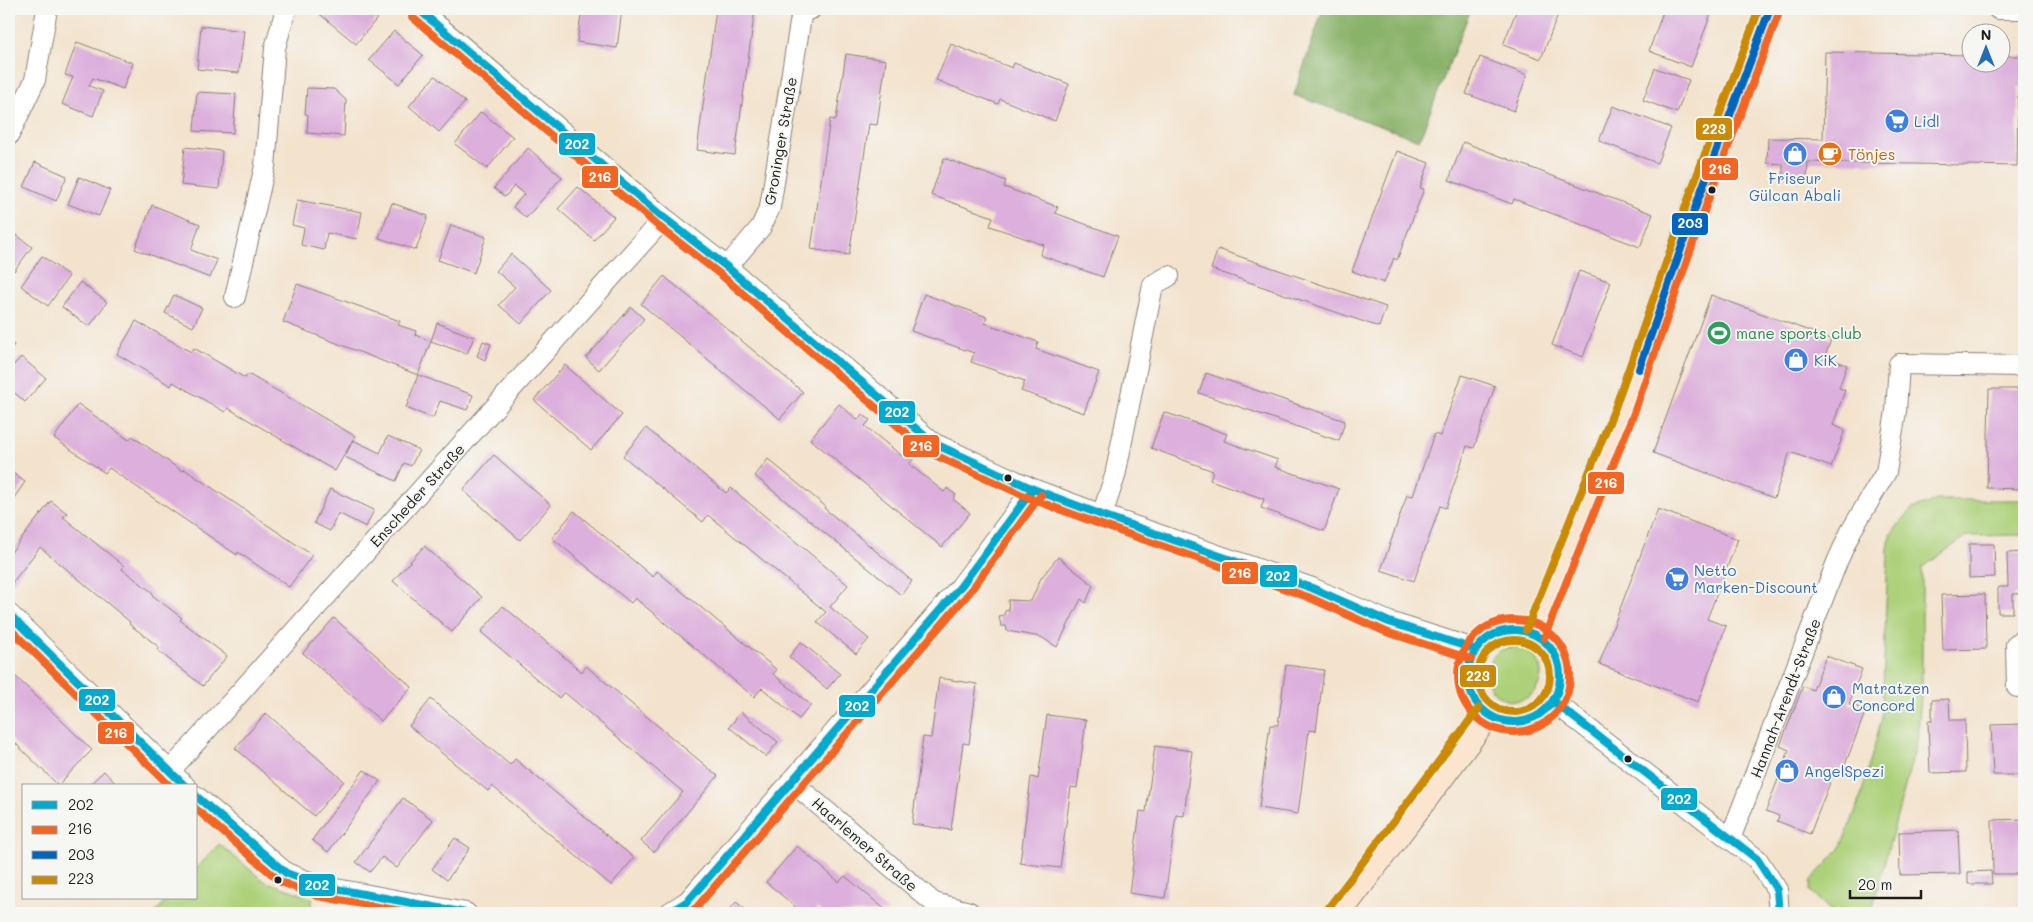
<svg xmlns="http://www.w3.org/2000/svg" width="2033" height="922" font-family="Mali,sans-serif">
<rect width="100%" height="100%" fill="#f6f6f2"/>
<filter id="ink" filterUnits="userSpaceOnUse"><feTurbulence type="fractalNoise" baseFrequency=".02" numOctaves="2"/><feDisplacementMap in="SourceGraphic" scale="10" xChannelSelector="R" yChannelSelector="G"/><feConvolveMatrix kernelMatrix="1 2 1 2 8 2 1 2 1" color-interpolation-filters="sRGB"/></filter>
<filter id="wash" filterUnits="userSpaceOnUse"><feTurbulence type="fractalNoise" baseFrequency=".0096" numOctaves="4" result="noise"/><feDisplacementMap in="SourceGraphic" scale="20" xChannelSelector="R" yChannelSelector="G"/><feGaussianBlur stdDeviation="1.12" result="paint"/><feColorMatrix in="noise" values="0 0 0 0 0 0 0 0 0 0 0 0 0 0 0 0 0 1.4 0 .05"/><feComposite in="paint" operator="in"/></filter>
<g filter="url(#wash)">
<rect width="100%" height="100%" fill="#f3e3cd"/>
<path fill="#add17a" stroke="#64764b" d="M1937,500H2024V535L1966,536L1922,568V685L1917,742L1872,909L1831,911L1810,891L1811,880L1840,849L1859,803L1882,718L1888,550L1890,535L1912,509Z
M1487 674a27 27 0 1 1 54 0a27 27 0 1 1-54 0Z
M219,844L264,881L313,898L310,913H155L169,898H196V869Z"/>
<path fill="#8ab36a" stroke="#536843" d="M1323,9H1471L1419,140L1294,95Z"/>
<g id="blocks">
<path fill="#dcafdc" d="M318,9H369L379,16L356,44L316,11Z
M582,9H622L617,48L577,42Z
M716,9H755L735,155L697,150Z
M1517,9H1560L1541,59L1503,45Z
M1664,9H1707L1712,11L1691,67L1649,51Z
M201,26L244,31L239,73L197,69Z
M394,31L423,55L399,84L369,60Z
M77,42L133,63L123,89L93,78L89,86L103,91L93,116L62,104L73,77L65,75Z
M951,44L1012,68L1014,63L1069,84L1055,121L1000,99L998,104L936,80Z
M1825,52L1970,55V62H2000V56H2024V87H2018L2017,166L1808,162L1807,178L1783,177V164L1767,163L1768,138L1823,139Z
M846,54L886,60L877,125L869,124L849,255L811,249L830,119L836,120Z
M1480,57L1527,75L1514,111L1466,94Z
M1655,68L1689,80L1677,113L1643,100Z
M435,76L465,102L439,132L409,106Z
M307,88L334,89L346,100L344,136L307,133L308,115L305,114Z
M197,92L236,94L233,133L194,131Z
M1613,106L1671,128L1657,163L1599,141Z
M481,112L513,137L487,169L455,144Z
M1463,142L1653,214L1640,247L1514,199L1512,204L1449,180Z
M185,147L222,151L219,189L181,185Z
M528,148L562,177L526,218L513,207L524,194L514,186L505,197L494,188Z
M1397,151L1429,163L1420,188L1424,189L1397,260L1394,258L1384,283L1352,271Z
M944,158L1006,181L1004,187L1058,207L1055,213L1118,236L1103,277L1040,255L1044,245L990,226L993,217L931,195Z
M35,162L67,176L56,201L24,187Z
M79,177L110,190L99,216L68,204Z
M578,187L614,217L594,240L558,209Z
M297,200L362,212L357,239L327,233L324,250L301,245L304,228L292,225Z
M392,203L428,216L416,250L379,238Z
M152,205L200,224L191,250L217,260L210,278L135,249Z
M451,225L486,237L474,273L438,260Z
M9,229L32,247L14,271L9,267Z
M1218,249L1386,307L1379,327L1211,269Z
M511,254L551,290L521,324L499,305L515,287L496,271Z
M42,256L69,276L48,306L21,286Z
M1579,271L1611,282L1583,357L1552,345Z
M664,276L803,392L780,419L641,304Z
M80,282L107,302L89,327L62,307Z
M297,284L400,321L398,325L416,331L415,335L431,341L418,375L473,395L467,410L440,401L433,418L406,408L418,375L283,322Z
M924,294L987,317L985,323L1038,342L1036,349L1099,372L1084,413L1021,391L1025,381L971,362L974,353L911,331Z
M174,295L202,308L193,327L165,313Z
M1711,295L1831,339L1825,357L1847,365L1839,388L1845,390L1833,425L1845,430L1831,467L1790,452L1774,498L1653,453Z
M631,307L644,319L599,370L586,358Z
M136,321L191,352L194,348L245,378L248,374L355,436L335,471L228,408L225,412L173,382L171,386L117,354Z
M437,323L474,337L467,354L431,341Z
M9,340L14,345L9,351Z
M483,341L491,344L485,360L477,356Z
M21,357L46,378L25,402L9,388V370Z
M565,365L622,415L591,450L534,400Z
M1206,373L1345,421L1339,441L1199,393Z
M1462,375L1495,386L1474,448L1467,446L1446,508L1440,506L1414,581L1381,570L1407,495L1413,496L1434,434L1440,436Z
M1989,389H2024V489L1987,488Z
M78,404L129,440L132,436L182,471L184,469L312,555L289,587L238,552L237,555L109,468L105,473L54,438Z
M839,404L858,420L862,414L870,420L865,426L902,456L906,451L914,458L909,464L944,492L947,488L956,495L953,499L970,513L942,547L810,439Z
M1164,412L1227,434L1224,441L1278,460L1275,467L1339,489L1324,531L1261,508L1264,499L1210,480L1213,471L1151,448Z
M646,428L726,493L731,488L848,585L830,607L869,639L856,654L817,622L826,612L708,515L703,522L623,456Z
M388,436L419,450L411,466L404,463L396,481L345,457L353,440L380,453Z
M494,455L551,505L520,540L463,490Z
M768,459L825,506L824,508L912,581L901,595L755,476Z
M10,471L25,482L9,505V473Z
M330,489L374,510L366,527L338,513L330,531L314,523Z
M51,501L67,513L63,517L124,566L122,569L153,593L152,595L182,618L180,620L227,656L203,686L157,650L159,647L129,624L130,622L40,547L9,587V555Z
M1658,509L1738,539L1707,619L1726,626L1698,702L1599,664Z
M574,511L653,577L657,571L777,670L773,674L811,705L799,719L762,688L754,697L635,598L631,603L552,538Z
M1969,544H1994L1995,577L1969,578Z
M424,546L482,597L452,632L393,581Z
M2024,552V593L2013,594V613H1998V587H2008L2007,553Z
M1058,557L1093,585L1086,603L1081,599L1057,647L1041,637L1007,631L1006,626H1001L999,616L1004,615L1005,611L1009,610L1008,600L1031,601L1041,578Z
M1985,594L1986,649L1943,650L1941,595Z
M503,606L582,672L586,666L718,776L654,852L641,841L683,792L564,692L559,698L481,632Z
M334,618L412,687L381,721L303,653Z
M801,642L840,674L827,689L789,657Z
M1826,656L1862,669L1849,704L1866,710L1843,770L1836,767L1810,834L1777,821L1779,816L1766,811L1789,750L1780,746L1803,686L1813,690Z
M1286,665L1324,670L1316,731L1309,730L1298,814L1259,808L1270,725H1278Z
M9,670L92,750L58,785L9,737Z
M939,678L977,684L969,744L963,743L951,830L912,824L923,737L931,738Z
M431,699L510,765L515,759L634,858L611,885L492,786L488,791L409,726Z
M1949,699L1950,720H1965L1966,772L1930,773L1928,721H1932V700Z
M741,712L778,742L766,757L729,727Z
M266,713L344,781L314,816L235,748Z
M1047,715L1086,720L1077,788L1071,787L1060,868L1020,863L1031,777L1038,779Z
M2024,724V775H1993L1991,725Z
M1155,746L1192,751L1184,816L1176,815L1165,898L1129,893L1140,811L1146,812Z
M364,770L380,781L328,852L312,840Z
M104,771L118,786H88Z
M403,798L433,820L397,868L382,857L370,872L356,862Z
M2024,819V874H1993L1992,820Z
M1958,830L1960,874L1900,875L1899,832Z
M455,838L470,848L447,880L432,869Z
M797,846L839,882L845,876L888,912L824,913L817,908L813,913H803L766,882Z
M1991,871L1992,884H1968V872Z
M736,902L750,913H727Z"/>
</g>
</g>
<g filter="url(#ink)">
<use href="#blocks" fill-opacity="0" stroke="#888074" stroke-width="1"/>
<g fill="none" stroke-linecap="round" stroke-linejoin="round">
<defs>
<path id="minor" d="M418,9L664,218L727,267L933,443L1033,489L1102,515L1312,588L1389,622L1474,649
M1998,9H2024
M9,135L35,80L47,9
M727,267L761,227L770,207L802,11L811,9
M235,297L265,166L275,48L286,9
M1102,515L1115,476L1153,285L1169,276
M9,614L185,786
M2017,687L2016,645L2024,638
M1554,702L1730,839L1757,859L1777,890L1779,913
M169,772L664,218
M791,781L934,903L969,912
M196,796L286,873L320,886L466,913
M1730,839L1837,562L1851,531L1886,472L1896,411L1899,364L2024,366
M669,913L688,901L961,586L1033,489"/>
<path id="secondary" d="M1468 676a46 46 0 1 1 92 0a46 46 0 1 1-92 0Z
M1535,634L1625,409L1699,197L1770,9
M1337,913L1487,714"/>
</defs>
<use href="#minor" stroke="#888074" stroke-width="22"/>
<use href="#secondary" stroke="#888074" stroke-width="30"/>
<use href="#minor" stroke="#fff" stroke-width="20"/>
<use href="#secondary" stroke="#fce5cf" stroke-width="28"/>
<defs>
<path id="bus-1" d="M418,9L664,218L727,267L933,443L1033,489L1102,515L1312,588L1389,622L1474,649
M9,614L185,786
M1468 676a46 46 0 1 1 92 0a46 46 0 1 1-92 0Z
M1554,702L1757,859L1777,890L1779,913
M196,796L286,873L320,886L466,913
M669,913L688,901L961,586L1033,489"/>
<path id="bus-2" d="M412,17L658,226L721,275L928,452L1029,498L1099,524L1308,597L1386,632L1471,659
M1458 676a56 56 0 1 1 112 0a56 56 0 1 1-112 0Z
M9,628L170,786
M1544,638L1634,413L1708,200L1779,13
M196,809L281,882L317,896L412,913
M687,913L696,908L969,593L1041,495"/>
<path id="bus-3" d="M1639,369L1699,197L1770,9"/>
<path id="bus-4" d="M1526,630L1616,405L1690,194L1759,9
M1478 676a36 36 0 1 1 72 0a36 36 0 1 1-72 0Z
M1329,907L1479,708"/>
</defs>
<use href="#bus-1" stroke="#f6f6f2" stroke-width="11"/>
<use href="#bus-2" stroke="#f6f6f2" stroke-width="11"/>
<use href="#bus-3" stroke="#f6f6f2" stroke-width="11"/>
<use href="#bus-4" stroke="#f6f6f2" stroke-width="11"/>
<use href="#bus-1" stroke="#00a9ce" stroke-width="8"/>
<use href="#bus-2" stroke="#f26522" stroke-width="8"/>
<use href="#bus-3" stroke="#0065bd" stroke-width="8"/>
<use href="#bus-4" stroke="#cb8a06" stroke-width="8"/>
</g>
</g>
<defs>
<symbol id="supermarket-disc" viewBox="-11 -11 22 22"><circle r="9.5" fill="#3f7fe0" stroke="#f6f6f2"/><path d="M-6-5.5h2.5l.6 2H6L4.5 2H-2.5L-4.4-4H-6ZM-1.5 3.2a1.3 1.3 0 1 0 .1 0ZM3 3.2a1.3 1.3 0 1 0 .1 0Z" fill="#fff"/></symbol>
<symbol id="shop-disc" viewBox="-11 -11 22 22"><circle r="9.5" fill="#3f7fe0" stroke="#f6f6f2"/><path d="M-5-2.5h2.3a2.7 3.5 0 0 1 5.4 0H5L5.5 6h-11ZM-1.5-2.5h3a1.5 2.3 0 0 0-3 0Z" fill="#fff"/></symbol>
<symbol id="cafe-disc" viewBox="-11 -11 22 22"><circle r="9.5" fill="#e8710a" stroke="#f6f6f2"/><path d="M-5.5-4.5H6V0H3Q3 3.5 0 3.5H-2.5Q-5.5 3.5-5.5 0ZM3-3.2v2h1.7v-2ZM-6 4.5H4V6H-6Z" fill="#fff"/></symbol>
<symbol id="stadium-disc" viewBox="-11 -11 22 22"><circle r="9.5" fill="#2e9e5b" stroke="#f6f6f2"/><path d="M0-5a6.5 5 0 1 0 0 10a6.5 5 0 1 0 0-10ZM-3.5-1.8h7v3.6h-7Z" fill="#fff"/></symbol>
</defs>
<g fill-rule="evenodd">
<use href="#supermarket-disc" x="1883" y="107" width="28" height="28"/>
<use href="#shop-disc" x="1781" y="140" width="28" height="28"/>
<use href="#cafe-disc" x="1816" y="140" width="28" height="28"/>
<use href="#stadium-disc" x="1705" y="319" width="28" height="28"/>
<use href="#shop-disc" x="1782" y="346" width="28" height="28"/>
<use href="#supermarket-disc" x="1663" y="565" width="28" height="28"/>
<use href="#shop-disc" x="1820" y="683" width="28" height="28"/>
<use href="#shop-disc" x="1773" y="757" width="28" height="28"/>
</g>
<g fill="#1c1c1c" stroke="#f6f6f2" stroke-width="2">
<circle cx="1712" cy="190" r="4.5"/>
<circle cx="1008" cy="478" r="4.5"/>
<circle cx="1628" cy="759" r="4.5"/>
<circle cx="278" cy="880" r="4.5"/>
</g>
<g text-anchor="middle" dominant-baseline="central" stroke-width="4" stroke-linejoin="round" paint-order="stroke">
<g font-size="15" fill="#366cbe" stroke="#f6f6f2" text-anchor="start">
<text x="1914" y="121">Lidl</text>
<text x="1795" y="178" text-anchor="middle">Friseur<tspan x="1795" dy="17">Gülcan Abali</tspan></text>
<text x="1814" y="360">KiK</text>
<text x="1694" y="570">Netto<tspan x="1694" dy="17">Marken-Discount</tspan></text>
<text x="1852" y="688">Matratzen<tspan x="1852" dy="17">Concord</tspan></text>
<text x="1804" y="771">AngelSpezi</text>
</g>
<g font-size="15" fill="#1c1c1c" stroke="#f6f6f2">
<text transform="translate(780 141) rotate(-80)">Groninger Straße</text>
<text transform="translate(417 495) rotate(-48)">Enscheder Straße</text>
<text transform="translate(1785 698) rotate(-69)">Hannah-Arendt-Straße</text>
<text transform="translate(865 844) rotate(41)">Haarlemer Straße</text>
</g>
<g font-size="15" fill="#c56008" stroke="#f6f6f2" text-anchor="start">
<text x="1848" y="154">Tönjes</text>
</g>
<g font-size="15" fill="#27864d" stroke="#f6f6f2" text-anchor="start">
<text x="1736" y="333">mane sports club</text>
</g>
</g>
<g stroke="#f6f6f2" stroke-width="2">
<rect x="1695" y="117" width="38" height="24" rx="5" fill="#cb8a06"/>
<rect x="558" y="132" width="38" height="24" rx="5" fill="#00a9ce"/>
<rect x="1701" y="157" width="38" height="24" rx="5" fill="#f26522"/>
<rect x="581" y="165" width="38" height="24" rx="5" fill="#f26522"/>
<rect x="1671" y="212" width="38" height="24" rx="5" fill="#0065bd"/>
<rect x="878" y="400" width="38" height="24" rx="5" fill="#00a9ce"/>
<rect x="902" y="434" width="38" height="24" rx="5" fill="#f26522"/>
<rect x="1587" y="471" width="38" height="24" rx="5" fill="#f26522"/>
<rect x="1221" y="561" width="38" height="24" rx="5" fill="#f26522"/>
<rect x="1259" y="564" width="39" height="24" rx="5" fill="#00a9ce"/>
<rect x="1459" y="664" width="38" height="24" rx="5" fill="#cb8a06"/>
<rect x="78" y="688" width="38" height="24" rx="5" fill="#00a9ce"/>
<rect x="838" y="694" width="38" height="24" rx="5" fill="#00a9ce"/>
<rect x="97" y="721" width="38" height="24" rx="5" fill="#f26522"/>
<rect x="1660" y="787" width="38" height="24" rx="5" fill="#00a9ce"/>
<rect x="298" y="873" width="38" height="24" rx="5" fill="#00a9ce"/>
</g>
<g font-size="14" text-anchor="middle" font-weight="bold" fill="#fff">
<text x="1714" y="134">223</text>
<text x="577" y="149">202</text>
<text x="1720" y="174">216</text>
<text x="600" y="182">216</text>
<text x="1690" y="228">203</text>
<text x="897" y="417">202</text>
<text x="921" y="451">216</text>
<text x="1606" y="488">216</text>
<text x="1240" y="578">216</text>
<text x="1278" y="581">202</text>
<text x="1478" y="681">223</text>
<text x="97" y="705">202</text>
<text x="857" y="711">202</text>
<text x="116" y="738">216</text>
<text x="1679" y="804">202</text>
<text x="317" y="890">202</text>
</g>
<rect width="2033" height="922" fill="none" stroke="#f6f6f2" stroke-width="30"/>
<rect x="22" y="784" width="175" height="115" fill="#f6f6f2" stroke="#9f9f9c"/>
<rect x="32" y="801" width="25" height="8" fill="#00a9ce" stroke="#9f9f9c"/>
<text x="68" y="810" font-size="15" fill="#1c1c1c">202</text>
<rect x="32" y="826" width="25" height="8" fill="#f26522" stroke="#9f9f9c"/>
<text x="68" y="834" font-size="15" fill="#1c1c1c">216</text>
<rect x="32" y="851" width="25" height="8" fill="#0065bd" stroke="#9f9f9c"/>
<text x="68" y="860" font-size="15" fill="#1c1c1c">203</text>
<rect x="32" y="876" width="25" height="8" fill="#cb8a06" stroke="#9f9f9c"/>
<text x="68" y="884" font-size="15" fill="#1c1c1c">223</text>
<g transform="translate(1986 48)"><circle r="24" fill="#f6f6f2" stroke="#9f9f9c"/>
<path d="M0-4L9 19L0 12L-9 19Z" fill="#1f6fb2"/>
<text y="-8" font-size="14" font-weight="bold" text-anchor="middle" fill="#1c1c1c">N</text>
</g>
<path d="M1850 890v8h71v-8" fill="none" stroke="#1c1c1c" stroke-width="2.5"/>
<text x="1858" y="890" font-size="15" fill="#1c1c1c" stroke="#f6f6f2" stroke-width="4" paint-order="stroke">20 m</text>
</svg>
